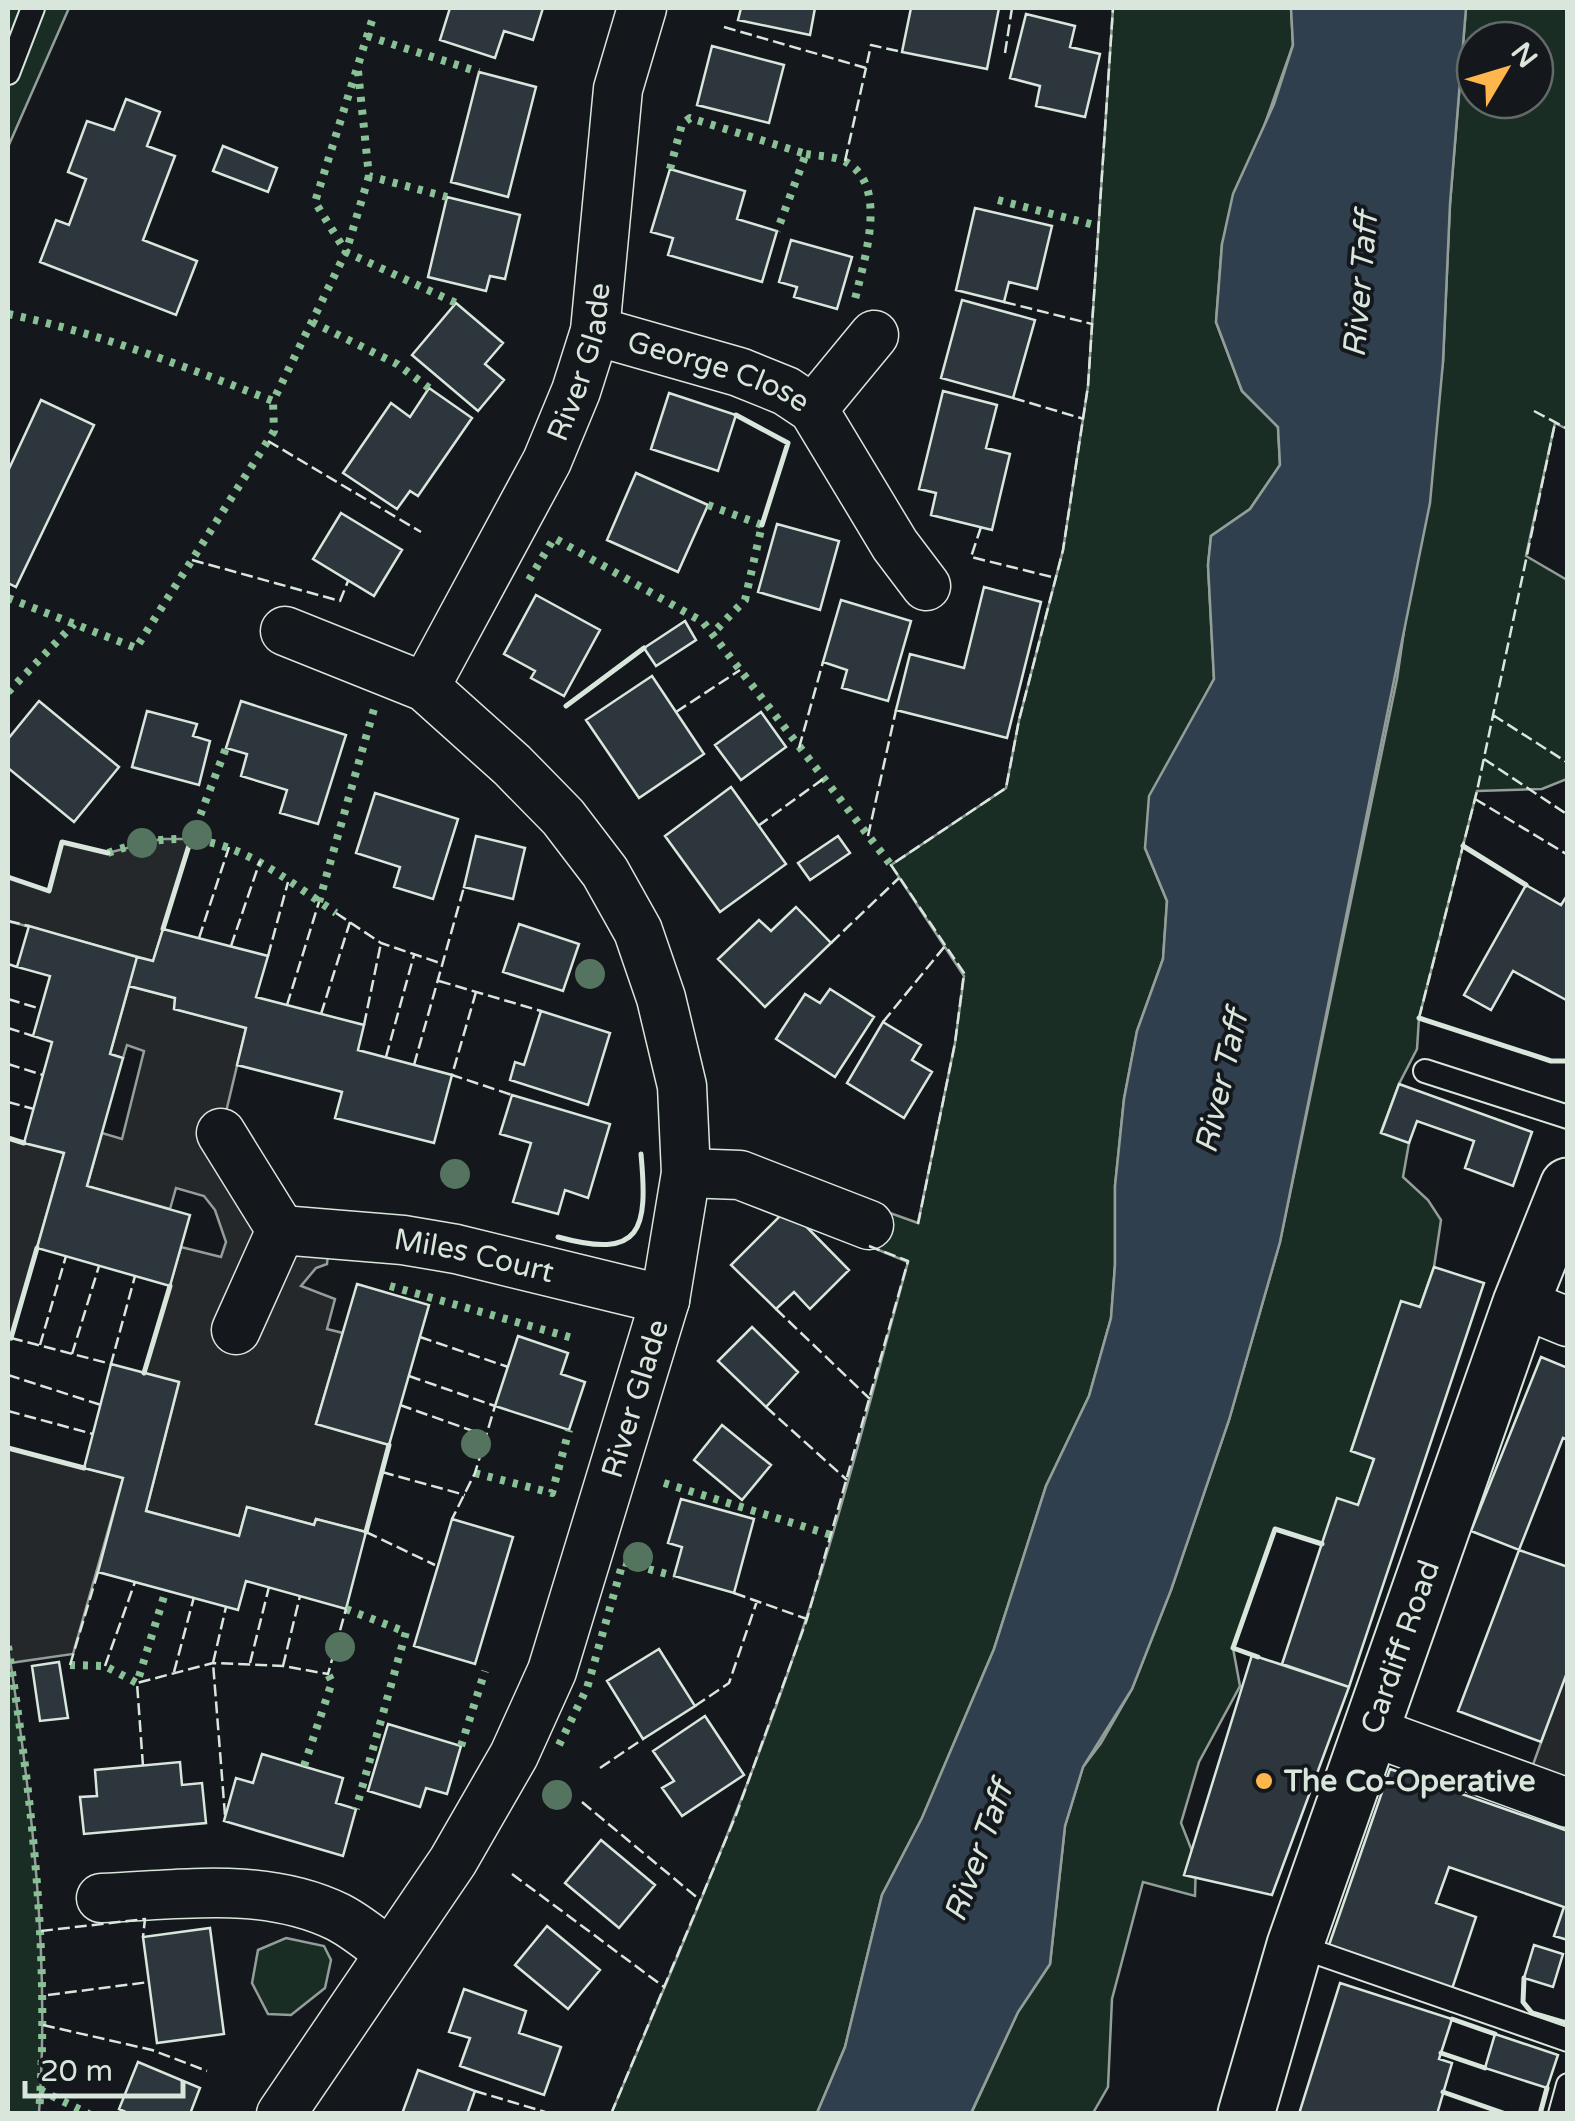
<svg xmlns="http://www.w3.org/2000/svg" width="1575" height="2121" font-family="'Varela Round',sans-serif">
<rect width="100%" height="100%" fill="#14181c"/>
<path fill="#1a2d24" stroke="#939e99" stroke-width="2.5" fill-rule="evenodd" d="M8,8H69L8,147Z
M1113,8H1291L1293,45L1222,244L1216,322L1242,391L1278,427L1280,465L1250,509L1211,536L1208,565L1214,679L1184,737L1145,848L1167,901L1163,959L1137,1031L1124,1099L1115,1186V1265L1111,1318L1089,1396L1046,1486L994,1649L922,1818L882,1895L845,2047L817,2113L611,2114C680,1950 751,1788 806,1619C845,1502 875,1381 908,1262L864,1244L879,1209L918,1223L955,1043L964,976L891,865L1006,788L1019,720L1063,550L1088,386Z
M1466,8H1567V429L1555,423L1526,556L1567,580V779L1542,789L1477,791L1419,1018L1417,1049L1399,1084L1381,1132L1409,1143L1403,1177L1428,1200L1441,1220L1434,1267L1420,1307L1401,1302L1351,1451L1374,1459L1358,1505L1322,1544L1275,1529L1233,1648L1240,1686L1199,1762L1181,1823L1196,1861L1195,1896L1143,1882L1112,1999L1108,2087L1093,2113L971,2114L1018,2012L1050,1964L1065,1826L1083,1767L1101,1743L1132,1689L1171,1590L1229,1420L1280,1242L1397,679L1443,362L1450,204ZM1475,40H1535V100H1475Z
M8,1646C32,1800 50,1958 39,2113H8Z
M286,1938L324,1946L331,1960L325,1988L291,2015L268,2014L252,1983L258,1950Z"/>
<path fill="#24282b" stroke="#939e99" stroke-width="2.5" d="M161,839H191L153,961L8,921V877L48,891L62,842L108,853Z
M129,986L175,998V1009L246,1028L221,1133L281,1229L330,1234L327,1264L316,1268L301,1286L335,1299L327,1329L343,1333L316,1424L389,1445L366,1532L316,1519L314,1525L247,1507L239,1536L146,1511L179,1383L144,1373L181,1247L221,1257L226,1242L215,1210L204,1196L176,1188L170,1209L87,1186L102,1133L122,1139L144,1051L127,1045L123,1058L110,1054Z
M8,1138L64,1153L11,1338L8,1336Z
M8,1448L123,1478L73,1654L10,1663L8,1646Z
M1567,1670V1803L1525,1787Z"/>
<path fill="#2f3f4d" stroke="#939e99" stroke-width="2.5" d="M1291,8H1466L1450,204L1443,362L1430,503L1280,1242L1229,1420L1171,1590L1132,1689L1083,1767L1065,1826L1050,1964L1018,2012L971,2113H817L845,2047L882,1895L922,1818L994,1649L1046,1486L1089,1396L1111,1318L1115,1265V1186L1124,1099L1137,1031L1163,959L1167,901L1145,848L1149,796L1214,679L1208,565L1211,536L1250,509L1280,465L1278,427L1242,391L1216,322L1222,244L1233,194L1274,104L1293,45Z"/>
<path fill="#2c363c" stroke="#d8e6dc" stroke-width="2.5" d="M450,8H543L533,40L504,31L495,58L440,40Z
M741,8H815L810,35L738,20Z
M911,8H999L987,69L902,52Z
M1026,14L1075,26L1070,47L1100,54L1085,117L1036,106L1040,86L1010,78Z
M712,46L784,65L769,123L697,105Z
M479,72L536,87L508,197L451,182Z
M126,99L160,112L147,146L175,156L143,240L197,261L176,315L40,262L56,220L69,225L86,179L68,172L87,121L114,130Z
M223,146L277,168L268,192L213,171Z
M670,169L745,191L737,219L777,231L762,282L668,255L673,238L651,232Z
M447,197L520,215L505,279L490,276L486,291L428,277Z
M975,208L1052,226L1037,289L1009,282L1004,302L956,290Z
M791,240L852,257L837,309L794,297L797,287L779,282Z
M962,300L1035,320L1013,398L941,378Z
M456,303L503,343L485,364L504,380L478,411L412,355Z
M429,388L472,418L418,496L410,491L397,509L343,473L391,403L410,417Z
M943,391L997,405L986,448L1010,454L992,530L931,515L936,493L919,489Z
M669,393L736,415L718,471L651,449Z
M41,400L94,425L16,587L8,583V471Z
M636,473L708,505L678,572L607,540Z
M341,513L402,550L374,596L313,559Z
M777,524L839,541L820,610L758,592Z
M984,587L1041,602L1007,738L896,710L910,654L964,668Z
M536,595L600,630L564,696L531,678L535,671L504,654Z
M841,600L911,621L888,701L842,688L847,670L823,662Z
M685,621L696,640L656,666L644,648Z
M652,676L704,754L639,798L586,720Z
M39,701L119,767L74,822L8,768V739Z
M241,701L346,735L318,824L280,813L287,790L241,776L247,754L226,748Z
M147,711L197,724L193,736L210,741L199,785L132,767Z
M761,712L786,747L741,780L715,745Z
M731,787L786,864L720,912L665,836Z
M375,793L458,819L433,899L394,887L400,867L356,853Z
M476,836L525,848L513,899L464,887Z
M838,836L850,853L810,880L798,863Z
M1526,885L1561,905L1568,894V1001L1513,971L1491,1010L1464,995Z
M796,907L831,943L765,1007L718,959L759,920L771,931Z
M519,924L579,944L563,991L503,972Z
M29,926L137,957L110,1054L123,1058L87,1186L190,1215L170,1286L37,1248L64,1153L24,1143L52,1042L33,1036L50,976L17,967Z
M163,929L268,956L256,997L364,1025L358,1050L452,1075L434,1143L335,1118L342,1092L237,1065L246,1028L174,1009L175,998L129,986L137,957L153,961Z
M830,989L874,1017L835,1077L776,1039L805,994L820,1003Z
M541,1011L610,1033L588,1105L510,1080L515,1062L524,1065Z
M883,1022L921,1045L912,1060L932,1072L904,1118L847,1083Z
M1399,1084L1532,1132L1513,1186L1465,1168L1474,1141L1417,1121L1409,1143L1381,1133Z
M512,1095L610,1124L588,1198L565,1190L558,1214L513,1202L531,1143L500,1134Z
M788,1208L849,1270L810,1309L794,1292L776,1309L731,1265Z
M1434,1267L1484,1283L1349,1687L1282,1664L1337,1498L1358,1505L1374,1459L1351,1451L1401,1301L1420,1307Z
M357,1284L429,1305L389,1445L316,1424Z
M752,1327L798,1372L766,1407L718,1361Z
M518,1336L568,1353L561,1374L585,1382L569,1430L495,1406Z
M1541,1357L1568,1368V1440L1563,1438L1519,1550L1471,1531Z
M111,1364L179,1382L146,1511L239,1536L247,1507L314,1525L316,1519L366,1532L346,1609L246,1581L238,1610L98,1572L123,1478L84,1468Z
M722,1425L771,1465L742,1500L694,1460Z
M681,1499L754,1519L734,1593L674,1576L682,1547L668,1543Z
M452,1519L513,1537L475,1664L414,1646Z
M1519,1550L1568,1567V1670L1541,1742L1458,1711Z
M659,1649L695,1706L643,1739L607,1681Z
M1252,1655L1349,1687L1272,1895L1184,1875Z
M59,1662L68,1718L40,1721L32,1666Z
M705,1716L744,1775L682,1816L662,1788L674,1781L653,1751Z
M388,1724L461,1746L447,1794L426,1788L420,1807L368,1791Z
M262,1754L343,1778L336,1803L356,1809L343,1856L224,1821L236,1778L253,1783Z
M180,1762L182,1785L202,1783L206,1823L84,1834L80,1797L97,1796L95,1770Z
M1390,1769L1568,1831V1940L1554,1936L1564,1907L1449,1867L1436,1903L1476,1917L1452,1989L1329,1945Z
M601,1840L655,1885L619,1928L565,1883Z
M547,1926L600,1970L568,2009L515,1965Z
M210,1928L224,2034L157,2043L143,1937Z
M1534,1945L1563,1954L1553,1987L1524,1978Z
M1340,1983L1452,2019L1439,2059L1452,2063L1437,2114H1299Z
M464,1989L526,2011L519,2033L561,2047L544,2095L460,2066L470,2038L449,2032Z
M1495,2034L1558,2055L1547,2088L1485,2068Z
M138,2062L200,2088L190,2114H130L119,2109Z
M418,2070L475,2091L467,2114H402Z"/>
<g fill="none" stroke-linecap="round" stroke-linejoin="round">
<defs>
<path id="lane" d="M8,73L33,8
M1425,1071L1568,1117
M1295,1945L1568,2040
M1560,2114L1568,2085"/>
<g id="street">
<path id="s1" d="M595,331L739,372L786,391L813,409L895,545L926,586"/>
<path d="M813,409L874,335"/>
<path id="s2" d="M425,687L547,461L576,391L595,331L618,89L642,8"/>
<path d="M221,1133L281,1230L236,1330"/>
<path d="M686,1173L740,1175L869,1225"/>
<path id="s3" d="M281,1230L403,1240L456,1249L665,1300"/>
<path d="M1521,1303L1568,1322"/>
<path d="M1373,1732L1568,1803"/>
<path d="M101,1898C180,1895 264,1881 338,1917C356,1926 373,1941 389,1952"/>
<path id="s4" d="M281,2114L453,1861L514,1755L552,1671L665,1300L686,1173L682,1086L661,998L638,931L605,872L563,817L512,765L425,687L285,631"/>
</g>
<g id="primary">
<path id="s5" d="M1246,2114L1295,1945L1521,1303L1568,1186"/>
</g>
</defs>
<use href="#lane" stroke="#d8e6dc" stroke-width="26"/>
<use href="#street" stroke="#d8e6dc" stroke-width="51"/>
<use href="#primary" stroke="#d8e6dc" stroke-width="59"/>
<use href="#lane" stroke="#14181c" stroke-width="22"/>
<use href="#street" stroke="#14181c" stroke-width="48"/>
<use href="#primary" stroke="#14181c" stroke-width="55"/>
<path stroke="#8ac095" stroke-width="8" stroke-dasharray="5 8" stroke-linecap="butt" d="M367,36L479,72
M358,71L369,176L447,197
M806,154C817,156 836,156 846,162C891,187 862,265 854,304
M670,169L682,124L690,118L806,154L777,231
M369,176L346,252L456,303
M998,200L1098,226
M8,314C99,333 186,367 273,401L346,252L315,202L374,14
M312,322L397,364L429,388
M708,505L762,525L745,600L712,634
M529,580L554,538L703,622L891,865
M8,598L136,648L274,431L273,401
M8,692L74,624
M191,839L226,748
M108,853C211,816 255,858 336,913
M319,902L376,702
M390,1286L576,1339
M475,1473L552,1493L569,1430
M664,1483L831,1535
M346,1609L406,1632L356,1809
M8,1646C32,1800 50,1958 39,2114
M70,1665L105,1666L137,1683L166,1590
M559,1745L587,1688L623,1562L674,1576
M461,1746L485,1671
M304,1766L332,1682L328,1674
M40,2090L89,2114"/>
<path stroke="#d8e6dc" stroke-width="2.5" stroke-dasharray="12 5" stroke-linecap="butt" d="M724,27L866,68L871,45L902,52
M1005,53L1012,8
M845,161L866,68
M1004,302L1092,324
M1013,398L1084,419
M1534,411L1568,429
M268,441L421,532
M981,527L971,557L1056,578
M192,560L340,601L348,581
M676,712L740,670
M1493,715L1568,763
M799,748L823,662
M1484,759L1568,815
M1475,799L1568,855
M758,826L823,779
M868,836L896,710
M336,913L381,943L443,964
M8,921L29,926
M199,938L229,847
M831,943L899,878
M231,946L260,861
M268,956L288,882
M8,964L17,967
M439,981L541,1011
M476,992L452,1075L512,1095
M8,999L41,1009
M287,1005L319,902
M321,1014L350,922
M1419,1018L1477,791L1555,423
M883,1022L945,946
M364,1025L381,943
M8,1028L33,1036
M386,1057L414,955
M8,1064L43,1075
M414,1065L464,887
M8,1102L34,1109
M918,1224L955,1043L964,973L891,865L1006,788L1019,720L1063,550L1088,386L1113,8
M776,1309L870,1399
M420,1337L508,1367
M11,1338L111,1364L135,1276
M40,1345L66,1256
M72,1354L99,1266
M8,1375L101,1405
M409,1376L495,1406L475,1473L452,1519
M400,1405L487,1436
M766,1407L847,1480
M8,1411L93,1434
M382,1472L465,1495
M366,1532L435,1565
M734,1593L807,1619
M250,1663L269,1587
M70,1665L98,1572
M105,1666L135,1582
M283,1666L300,1596
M174,1672L194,1597
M695,1706L729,1683L757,1601
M143,1766L137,1683L213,1663L283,1666L328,1674L346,1609
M600,1768L643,1739
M582,1802L700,1900
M225,1815L213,1663L226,1607
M512,1874L664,1987
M41,1931L145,1919L143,1937
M48,1995L149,1982
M43,2025L152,2050L207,2071
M475,2091L552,2114
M611,2114L736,1815L807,1619L908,1261L869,1246"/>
<path stroke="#d8e6dc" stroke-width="5" d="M736,415L788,443L762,525
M566,706L644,648
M1463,846L1526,885
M8,877L49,891L62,842L108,853
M163,929L191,839
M1419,1018L1551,1061H1568
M8,1138L24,1143
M558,1237C642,1260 648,1230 641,1154
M8,1336L11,1338L37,1248
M144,1373L170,1286
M8,1448L84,1468
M366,1532L389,1445
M1258,1657L1233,1648L1275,1529L1322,1544
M1524,1978L1523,2002L1532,2013L1566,2023L1568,2018
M1452,2019L1495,2034
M1441,2053L1485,2068
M1443,2092L1506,2114
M1540,2114L1547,2088"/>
</g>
<g fill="#55745f">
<circle cx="197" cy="835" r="15"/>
<circle cx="142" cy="843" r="15"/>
<circle cx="590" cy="974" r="15"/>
<circle cx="455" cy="1174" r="15"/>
<circle cx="476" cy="1444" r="15"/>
<circle cx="638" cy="1557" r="15"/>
<circle cx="340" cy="1647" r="15"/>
<circle cx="557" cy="1795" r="15"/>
</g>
<circle fill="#ffb74d" stroke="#14181c" stroke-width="4" cx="1264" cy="1781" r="10"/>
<g text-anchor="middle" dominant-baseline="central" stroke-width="8" stroke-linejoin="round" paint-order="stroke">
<g font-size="30" fill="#d8e6dc" stroke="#14181c">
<text stroke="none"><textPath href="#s2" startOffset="362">River Glade</textPath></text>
<text stroke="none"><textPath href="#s1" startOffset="130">George Close</textPath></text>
<text stroke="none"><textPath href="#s3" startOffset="195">Miles Court</textPath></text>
<text stroke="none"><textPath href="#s4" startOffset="805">River Glade</textPath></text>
<text stroke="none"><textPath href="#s5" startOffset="492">Cardiff Road</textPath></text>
</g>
<g font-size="30" font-weight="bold" fill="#d8e6dc" stroke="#14181c" text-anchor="start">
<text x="1284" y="1781">The Co-Operative</text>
</g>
<g font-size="32" font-style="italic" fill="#d8e6dc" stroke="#14181c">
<text transform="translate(1361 285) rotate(-85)">River Taff</text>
<text transform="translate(1222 1082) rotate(-77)">River Taff</text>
<text transform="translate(979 1852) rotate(-70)">River Taff</text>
</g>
</g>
<rect width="1575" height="2121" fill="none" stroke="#d8e6dc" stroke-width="20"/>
<g transform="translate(1505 70) rotate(52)"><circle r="48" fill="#14181c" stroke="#626a69" stroke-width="2.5"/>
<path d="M0-8L18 38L0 25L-18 38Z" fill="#ffb74d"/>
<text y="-15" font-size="28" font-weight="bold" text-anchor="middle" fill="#d8e6dc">N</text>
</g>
<path d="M25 2081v15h158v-15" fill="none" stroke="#d8e6dc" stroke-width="5"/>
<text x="40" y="2081" font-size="30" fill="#d8e6dc" stroke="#14181c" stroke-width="8" paint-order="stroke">20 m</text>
</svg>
